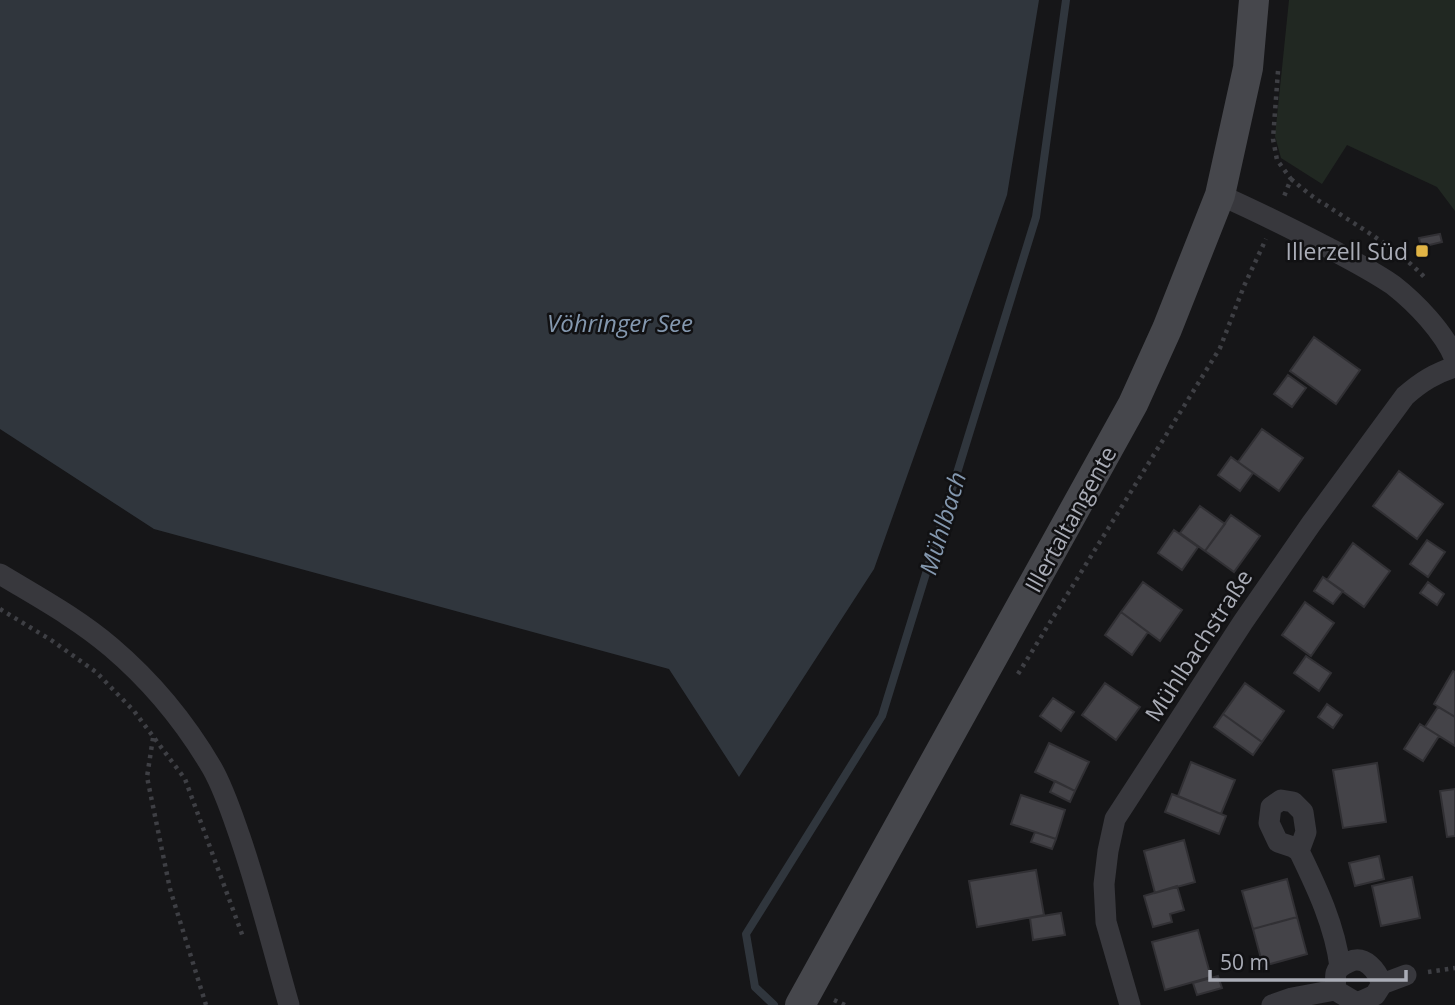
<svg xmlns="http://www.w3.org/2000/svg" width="1455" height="1005" font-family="'Open Sans',sans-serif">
<rect width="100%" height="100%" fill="#161618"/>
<path fill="#212822" d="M1289,0H1455V211L1437,187L1347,145L1322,184L1281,158L1275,136Z"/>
<path fill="#30363d" d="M0,0H1039L1007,195L874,569L739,777L669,669L154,529L0,429Z"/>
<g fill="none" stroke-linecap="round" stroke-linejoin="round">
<path stroke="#30363d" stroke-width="8" d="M774,1005L755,987L746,934L882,716L1036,217L1066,0"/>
</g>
<path fill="#444348" stroke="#313034" stroke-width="2" d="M1440,234L1442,242L1421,247L1419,238Z
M1314,337L1360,370L1336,404L1290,371Z
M1288,375L1306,388L1292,407L1274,394Z
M1262,429L1303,458L1279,491L1238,462Z
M1231,457L1253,473L1240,491L1218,475Z
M1399,471L1443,504L1417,539L1373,506Z
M1200,506L1225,524L1205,551L1180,533Z
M1231,515L1260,536L1234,572L1205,551Z
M1174,530L1198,547L1182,570L1158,553Z
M1427,540L1445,552L1428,577L1410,564Z
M1353,543L1390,571L1364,607L1327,580Z
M1323,577L1343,591L1333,604L1314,591Z
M1143,582L1182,610L1160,641L1121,612Z
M1428,582L1444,594L1437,605L1420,593Z
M1305,602L1334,623L1311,656L1282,635Z
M1121,612L1148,632L1132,655L1105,635Z
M1306,656L1331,673L1319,691L1294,673Z
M1453,671L1455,672V717L1434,704Z
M1105,683L1140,707L1116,740L1082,715Z
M1245,683L1284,711L1262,742L1223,714Z
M1053,698L1074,712L1061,731L1040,716Z
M1327,704L1342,715L1333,728L1318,717Z
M1438,707L1455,717V746L1425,727Z
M1223,714L1262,742L1253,755L1214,727Z
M1420,724L1439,736L1423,761L1404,749Z
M1049,743L1089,762L1075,791L1035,772Z
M1191,762L1235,780L1221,814L1178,796Z
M1377,763L1386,822L1343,828L1333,770Z
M1055,781L1075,791L1070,802L1050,792Z
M1455,789V836L1447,837L1440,791Z
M1172,794L1226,816L1219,834L1165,812Z
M1021,795L1065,810L1056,839L1011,824Z
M1035,832L1056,839L1052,849L1031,842Z
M1184,840L1195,882L1155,893L1144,851Z
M1379,856L1384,879L1355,886L1349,863Z
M1036,870L1044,915L977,927L969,881Z
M1412,877L1420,918L1381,926L1372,886Z
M1287,879L1297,917L1253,929L1242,891Z
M1177,886L1184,910L1170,914L1172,922L1153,927L1144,896Z
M1061,913L1065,935L1033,940L1030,918Z
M1297,917L1307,954L1263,966L1253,929Z
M1198,930L1211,977L1165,990L1152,942Z
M1218,976L1222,988L1197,995L1193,983Z"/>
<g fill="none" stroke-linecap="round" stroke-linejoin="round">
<path stroke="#3e3f44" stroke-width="4.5" stroke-dasharray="3.5 5" stroke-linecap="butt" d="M1278,71L1273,139L1277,160L1291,179L1283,199
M1291,179C1302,188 1313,198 1326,205C1360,228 1399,249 1427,280
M0,609L51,640L96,672L134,711L185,779L243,937
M1018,674L1220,348L1244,286L1266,239
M153,738L147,777L170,889L206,1005
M1428,972L1455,968
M834,1000L845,1005"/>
<path stroke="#38383d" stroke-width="21" d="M1220,195C1256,211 1292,229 1327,247C1349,259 1373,271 1393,285C1416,303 1444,332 1455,359
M0,574C38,597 77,618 111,647C151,681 185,722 212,768C224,789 232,814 240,837C259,892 273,949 289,1005
M1299,851L1293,847L1278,842L1269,823L1271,807L1281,800L1293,802L1303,812L1306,832L1299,851C1317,888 1335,926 1340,967
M1382,984L1406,975
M1130,1005L1106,922L1104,884L1108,851L1115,819L1243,622L1311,524L1405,396C1421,382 1435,373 1455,367
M1272,1005L1292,998L1335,990L1357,1003L1375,995L1382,984C1377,971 1365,954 1349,962C1343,965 1338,967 1336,973C1335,978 1336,985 1335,990"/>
<path stroke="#46474c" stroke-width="30" d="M800,1005L1133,404L1167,329L1220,195L1248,68L1254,0"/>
</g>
<rect fill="#e1b445" stroke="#111113" stroke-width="2.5" x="1415" y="244" width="14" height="14" rx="3.5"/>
<g text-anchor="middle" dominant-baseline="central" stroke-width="5" stroke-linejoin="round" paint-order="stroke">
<g font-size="23" fill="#aaadb7" stroke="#111113" text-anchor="end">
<text x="1408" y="251">Illerzell Süd</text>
</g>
<g font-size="23" fill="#aaadb7" stroke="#111113">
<text transform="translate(1070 519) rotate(-61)">Illertaltangente</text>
<text transform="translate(1198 645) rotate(-57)">Mühlbachstraße</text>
</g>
<g font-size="24" font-style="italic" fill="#8498af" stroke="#111113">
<text x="620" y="322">Vöhringer See</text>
<text transform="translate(942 523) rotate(-73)">Mühlbach</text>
</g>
</g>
<path d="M1210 970v10h196v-10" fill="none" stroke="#aaadb7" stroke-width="3.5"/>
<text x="1220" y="970" font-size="21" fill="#aaadb7" stroke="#111113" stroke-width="5" paint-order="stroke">50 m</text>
</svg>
